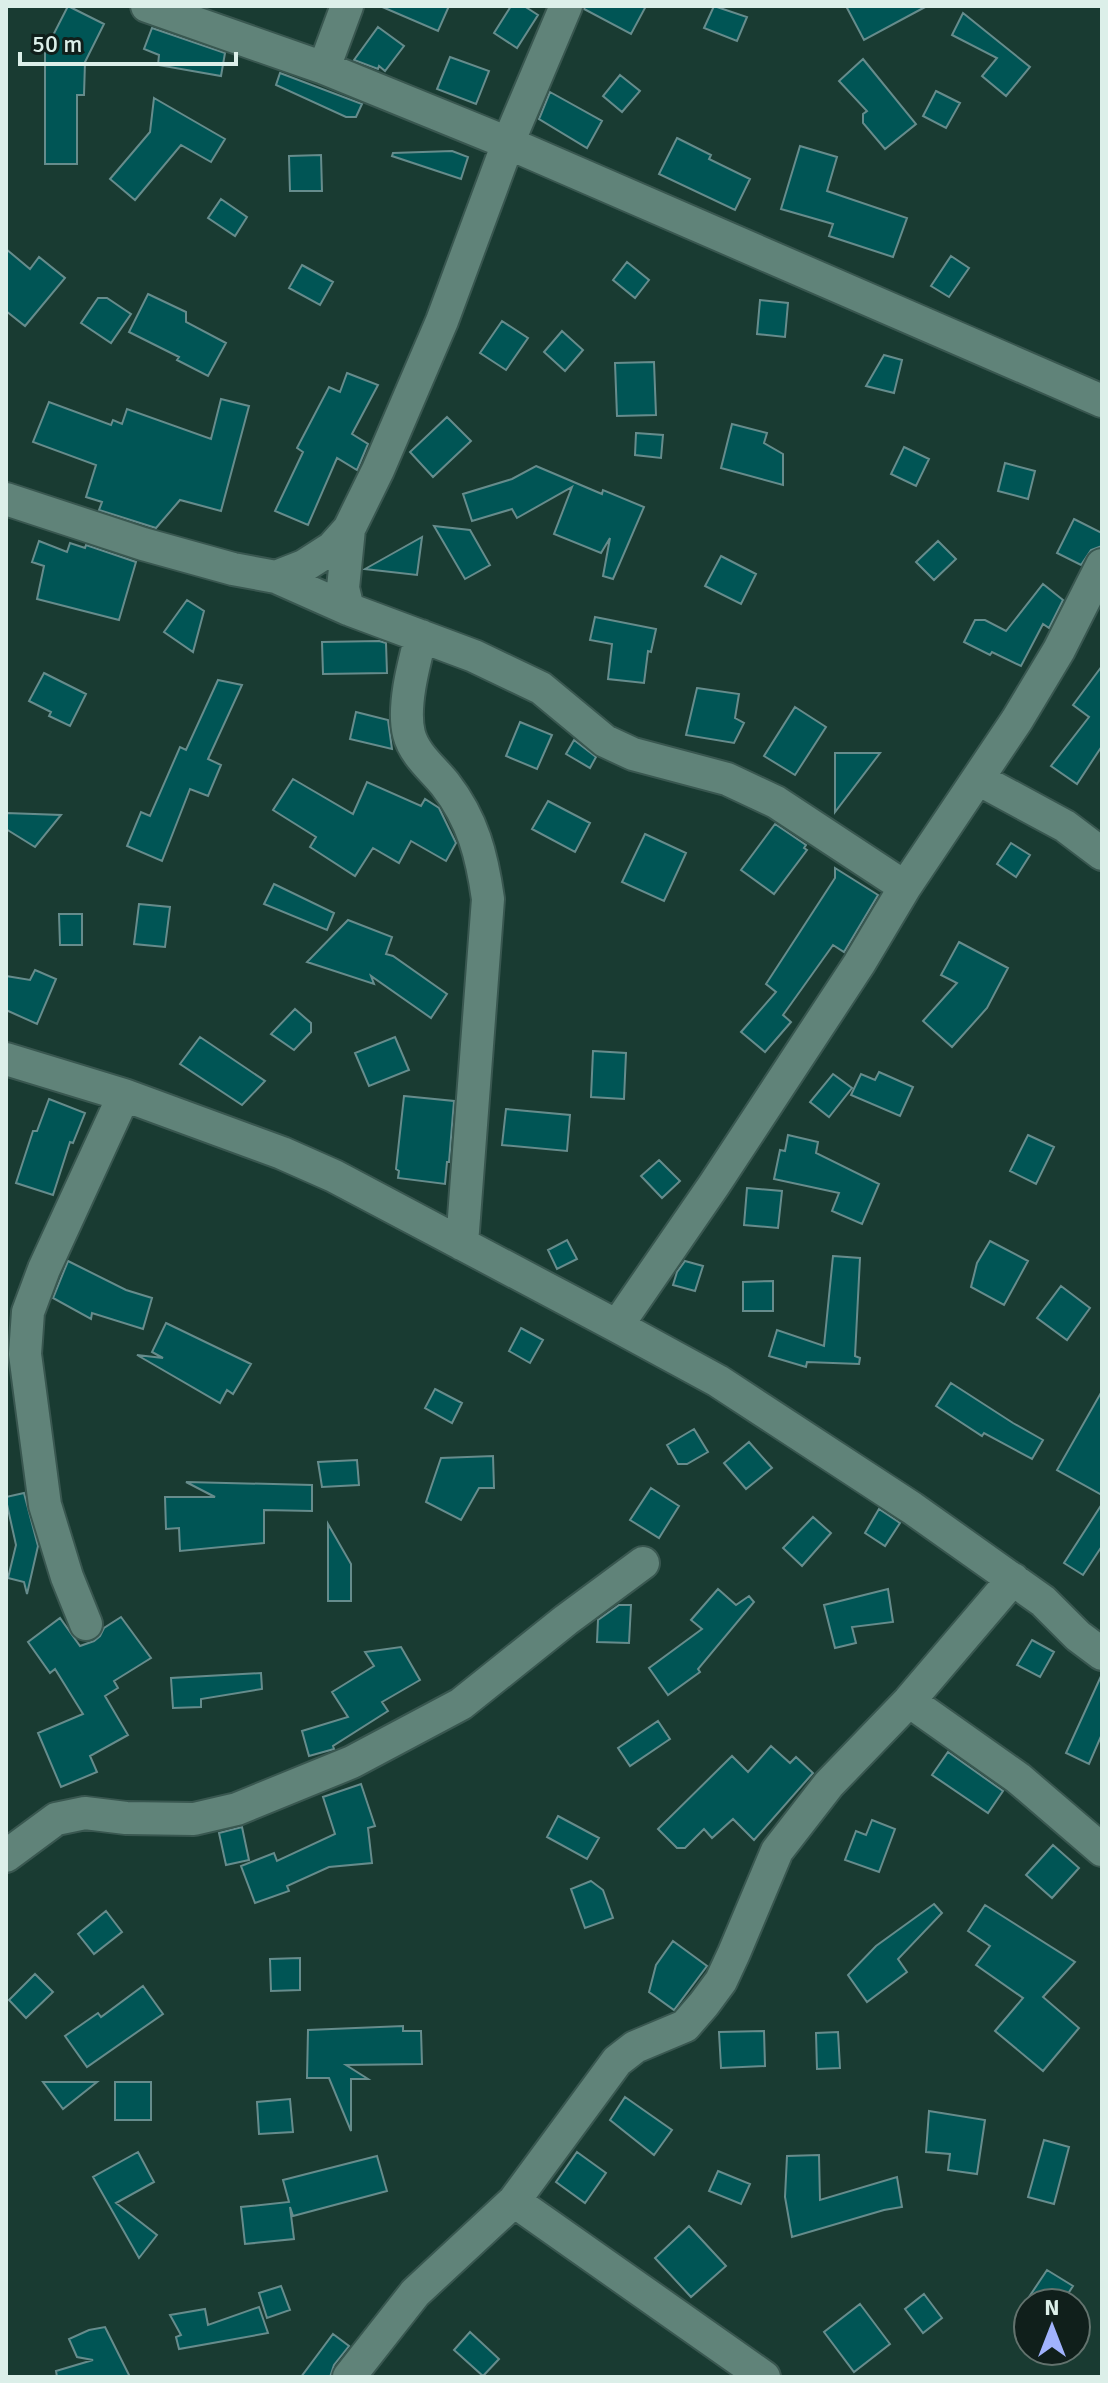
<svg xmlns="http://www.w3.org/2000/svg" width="1108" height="2383" font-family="Signika,sans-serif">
<rect width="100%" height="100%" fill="#193b32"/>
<path fill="#055" stroke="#668c8c" stroke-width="2" d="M68,6L104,24L85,62L84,95H77V164H45V51Z
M380,6H449L438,31Z
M511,6H524L538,15L517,48L494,33Z
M585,6H646L631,34L584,9Z
M714,6L747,17L737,41L704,28Z
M846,6H927L864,40Z
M963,13L1030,67L1006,96L982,76L997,58L952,35Z
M378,27L404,46L385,71L379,66L378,69L354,60Z
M152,28L225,53L221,76L158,65L159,55L144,49Z
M450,57L489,71L476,104L437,89Z
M863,59L916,124L885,149L863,123V114L867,111L839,81Z
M280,73L362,104L356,117H346L276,85Z
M620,75L640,91L622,112L603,96Z
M936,91L960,103L946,128L923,116Z
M550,92L602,121L587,148L539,119Z
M154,98L225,139L211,162L181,145L135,200L110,179L150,132Z
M677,138L711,155L709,159L750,179L735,210L659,174Z
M800,146L837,157L827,191L907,218L893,257L829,236L833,224L781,209Z
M452,151L468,157L461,179L392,156L393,153Z
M321,155L322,191H290L289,156Z
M221,199L247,217L235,236L208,218Z
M6,249L30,269L39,257L65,278L25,326L6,311Z
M951,256L969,268L949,297L931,286Z
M627,262L649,280L635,298L613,280Z
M302,265L333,282L320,305L289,288Z
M148,294L186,312V322L226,343L208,376L177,360L179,357L129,332Z
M98,298H107L131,314L111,343L81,323Z
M760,300L788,303L785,337L757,334Z
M502,321L528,338L506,370L480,353Z
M562,331L583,350L565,371L544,352Z
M884,355L902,360L894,393L866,386Z
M654,362L656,415L617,416L615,363Z
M347,373L378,385L352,434L368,444L357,470L337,458L308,525L275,511L303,452L297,448L329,387L340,392Z
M221,399L249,406L221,511L180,500L156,528L99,510L102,502L86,497L96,465L33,442L49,402L111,425L113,420L122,424L127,409L211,439Z
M447,417L471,441L433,477L410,452Z
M732,424L767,433L764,443L783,454V485L721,468Z
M636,433L663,435L661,458L635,455Z
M904,447L929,459L916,486L891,474Z
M1005,463L1035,471L1028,499L998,491Z
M536,466L602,494L603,490L644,507L613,579L603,576L610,538L601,553L554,534L572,487L517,518L512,509L472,521L463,494L512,479Z
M1074,519L1102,533V546L1091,550L1081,565L1057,553Z
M434,526L470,530L490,565L465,579Z
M422,537L417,575L365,569Z
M39,541L67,552L70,543L85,548L86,545L136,562L119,620L37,599L44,566L32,562Z
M938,541L956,559L934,580L916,562Z
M721,556L756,574L741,604L705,586Z
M1043,584L1063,600L1049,628L1043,624L1021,666L992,652L990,655L964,642L975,620H985L1006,631Z
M187,600L204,611L193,652L164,632Z
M595,617L656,629L651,652L648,651L644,683L608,679L612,644L590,640Z
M379,641L386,643L387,673L323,674L322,642Z
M1102,666V746L1077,784L1051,766L1089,717L1073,705Z
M44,673L86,694L70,726L49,716L51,712L29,701Z
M218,680L242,685L208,759L221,765L208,796L190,789L162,861L127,846L141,812L150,816L180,747L186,750Z
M697,688L739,694L735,718L744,723L734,743L686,735Z
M795,707L826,727L795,775L764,756Z
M356,712L388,720L392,749L350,739Z
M520,722L552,735L537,769L506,756Z
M574,740L596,757L590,768L566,754Z
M835,753H880L835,812Z
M293,779L353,814L367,782L421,806L425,799L439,808L456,843L446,861L411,841L399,863L373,848L355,876L310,847L316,837L273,810Z
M548,801L590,823L575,852L532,829Z
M6,813L61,815L35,847L6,829Z
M775,824L806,845L804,848L807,850L774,894L741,870Z
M645,834L686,853L664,901L622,882Z
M1011,843L1030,855L1016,877L997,864Z
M835,868L878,895L844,952L833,945L783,1015L791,1022L765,1052L741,1032L776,992L766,984L835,878Z
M274,884L334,913L327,930L264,904Z
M139,904L170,907L165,947L134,944Z
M59,914H82V945H60Z
M348,920L392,937L386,954L393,956L447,994L431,1018L371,976L374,984L307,962Z
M959,942L1008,968L987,1008L952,1047L923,1021L957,983L941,975Z
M35,970L56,979L37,1024L6,1010V976L30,980Z
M295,1009L311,1023V1032L294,1050L271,1034Z
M200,1037L265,1081L242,1105L180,1064Z
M395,1037L409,1070L369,1086L355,1053Z
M593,1051L626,1053L624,1099L591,1097Z
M879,1072L913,1087L900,1116L851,1095L861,1074L875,1080Z
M833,1074L852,1088L829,1117L810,1102Z
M404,1096L454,1101L449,1162H447L445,1184L398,1178L399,1171L396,1169Z
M49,1099L85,1113L73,1143L70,1142L53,1195L16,1183L33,1131H37Z
M506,1109L570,1115L567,1151L502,1145Z
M788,1135L818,1142L816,1153L879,1184L862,1224L832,1211L839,1193L774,1179L780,1150L785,1151Z
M1028,1135L1054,1147L1036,1184L1010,1171Z
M659,1160L680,1181L662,1198L641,1176Z
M747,1188L782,1191L778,1228L744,1225Z
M567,1240L577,1259L557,1269L548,1250Z
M990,1241L1028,1261L1004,1305L971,1287L977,1263Z
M833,1256L860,1258L855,1356L860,1358L859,1364L807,1362L806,1367L769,1356L777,1330L824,1346Z
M68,1261L126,1290L152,1298L143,1329L92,1313L91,1319L53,1298Z
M685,1261L703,1266L695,1291L673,1285L677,1272Z
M773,1281V1311H743V1282Z
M1061,1286L1090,1308L1067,1340L1037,1318Z
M166,1323L251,1364L233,1394L227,1390L220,1403L137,1355L163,1358L152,1352Z
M521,1328L543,1340L530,1363L509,1351Z
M951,1383L1013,1423L1043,1440L1032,1459L984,1433L982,1436L936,1406Z
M435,1389L462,1403L452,1423L425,1408Z
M1102,1391V1495L1057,1470Z
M694,1429L708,1452L687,1464H678L667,1445Z
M749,1442L772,1468L746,1489L724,1463Z
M493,1456L494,1488H479L461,1520L426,1502L441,1458Z
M357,1460L359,1485L322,1487L318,1462Z
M186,1482L312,1485V1511L264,1510V1543L180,1551L179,1528L166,1529L165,1497H215Z
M651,1488L679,1506L659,1538L630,1520Z
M24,1493L38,1546L27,1594L24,1582L8,1578L16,1545L6,1500V1497Z
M1102,1504V1546L1083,1575L1064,1563Z
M879,1509L900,1523L885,1546L865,1533Z
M813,1517L831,1533L802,1566L783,1548Z
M328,1524L351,1564V1601H328Z
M718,1589L736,1605L749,1596L754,1602L698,1669L700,1672L668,1695L649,1668L702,1629L691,1620Z
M888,1589L893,1622L852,1627L856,1643L835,1648L824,1605Z
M619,1605H631L629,1643L597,1642L598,1620Z
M121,1617L151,1658L114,1681L118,1688L105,1696L128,1735L90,1756L97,1772L61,1787L38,1733L83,1714L55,1669L50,1673L28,1642L60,1618L80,1646L94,1641L100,1636L104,1628Z
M1032,1640L1054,1652L1040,1677L1017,1665Z
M401,1647L420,1680L382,1702L388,1711L333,1746L334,1749L309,1756L302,1731L348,1717L332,1692L374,1666L365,1652Z
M261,1673L262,1689L201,1699V1707L173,1708L171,1678Z
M1102,1674V1734L1089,1764L1066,1753Z
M658,1721L670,1739L630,1766L618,1748Z
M771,1746L790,1763L796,1757L813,1773L754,1840L733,1819L712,1838L704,1829L685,1848H677L658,1829L732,1756L748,1772Z
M948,1752L1003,1791L988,1813L932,1775Z
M361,1784L375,1826L368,1828L372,1863L329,1867L287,1886L289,1891L255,1903L241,1866L274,1853L277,1861L335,1834L323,1797Z
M558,1816L599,1838L587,1859L547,1837Z
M872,1820L895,1829L879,1872L845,1860L856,1831L866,1835Z
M242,1827L249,1860L226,1865L219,1833Z
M1053,1845L1079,1868L1052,1898L1026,1875Z
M591,1881L603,1890L613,1918L585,1928L571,1889Z
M934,1904L942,1913L898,1959L907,1972L867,2002L848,1975L876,1946Z
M985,1905L1075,1962L1043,1997L1079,2028L1043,2071L995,2031L1023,1998L976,1965L990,1946L968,1931Z
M106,1911L122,1932L94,1954L78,1934Z
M673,1941L707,1966L674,2010L649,1992L656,1965Z
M300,1958V1990L271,1991L270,1959Z
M35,1974L53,1992L26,2018L9,2000Z
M143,1986L163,2014L87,2067L65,2036L98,2013L101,2017Z
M403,2026V2031H421L422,2064L346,2065L368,2079H351V2131L329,2078H307L308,2030Z
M764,2031L765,2066L721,2068L719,2032Z
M838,2032L840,2068L817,2069L816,2033Z
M43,2082H97L63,2109Z
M115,2082H151V2120H115Z
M625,2097L672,2130L654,2155L610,2120Z
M290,2099L293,2132L259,2134L257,2102Z
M929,2111L985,2120L977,2174L948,2170L950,2154L926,2152Z
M1044,2140L1069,2147L1054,2204L1028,2197Z
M138,2152L154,2182L116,2203L157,2235L139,2258L93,2177Z
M577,2152L606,2173L585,2203L556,2182Z
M819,2155L820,2200L897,2177L902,2207L884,2210L792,2237L785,2197L787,2156Z
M377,2156L387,2191L293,2216L290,2207L294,2239L245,2244L241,2207L289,2202L283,2180Z
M718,2171L750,2184L741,2204L709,2191Z
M689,2226L726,2266L691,2297L655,2258Z
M1047,2270L1073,2286L1062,2303H1025Z
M281,2286L290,2310L267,2318L259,2293Z
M924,2294L942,2318L923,2333L905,2309Z
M860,2304L890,2344L854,2372L824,2332Z
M259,2307L268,2333L179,2349L176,2337L181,2335L170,2315L205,2309L208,2325Z
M105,2327L130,2377H57L56,2371L93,2360L77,2357L69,2339L89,2330Z
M470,2332L499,2359L483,2376L454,2350Z
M333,2334L349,2346L334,2365L330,2377H301Z"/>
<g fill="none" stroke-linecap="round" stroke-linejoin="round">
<defs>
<path id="minor" d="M147,6L324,68L508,143L1102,401
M324,68L347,6
M6,499L143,544L233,569L276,577L348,609L474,656L541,688L605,741L633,754L727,779L776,802L905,887
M276,577L304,566L332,548L349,529L378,470L442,321L508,143L566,6
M348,609L343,588L349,529
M421,636C414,663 402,707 409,734C414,754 433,769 445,784C473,820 482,856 488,899L462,1244
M978,779L1065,826L1102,854
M6,1059L124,1095L282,1153L334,1176L617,1326L718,1381L912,1508L1043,1601L1078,1636L1102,1654
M617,1326L714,1185L859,964L905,887L1017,720L1059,650L1102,565
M86,1624L67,1577L45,1505L25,1354L28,1312L44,1269L124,1095
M909,1701L1018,1778L1102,1850
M6,1856L56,1819L85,1813L126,1818L194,1819L237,1809L352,1762L461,1704L566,1620L643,1563
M514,2201L764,2377
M349,2377L415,2293L514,2201L617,2061L635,2047L685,2026L704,2004L721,1981L734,1953L777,1851L829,1784L909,1701L1013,1579"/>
</defs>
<use href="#minor" stroke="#395750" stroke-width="36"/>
<use href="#minor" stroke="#608379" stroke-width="32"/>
</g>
<rect width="1108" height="2383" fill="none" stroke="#dcefe9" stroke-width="16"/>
<g transform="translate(1052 2327)"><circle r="38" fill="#101f1b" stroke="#62726d" stroke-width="2"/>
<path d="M0-6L14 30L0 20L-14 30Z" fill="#a1b3fd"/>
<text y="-12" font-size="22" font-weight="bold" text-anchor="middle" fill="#dcefe9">N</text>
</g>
<path d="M20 52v12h216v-12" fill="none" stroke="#dcefe9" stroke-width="4"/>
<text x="32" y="52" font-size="24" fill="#dcefe9" stroke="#101f1b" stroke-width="6" paint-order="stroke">50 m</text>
</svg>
